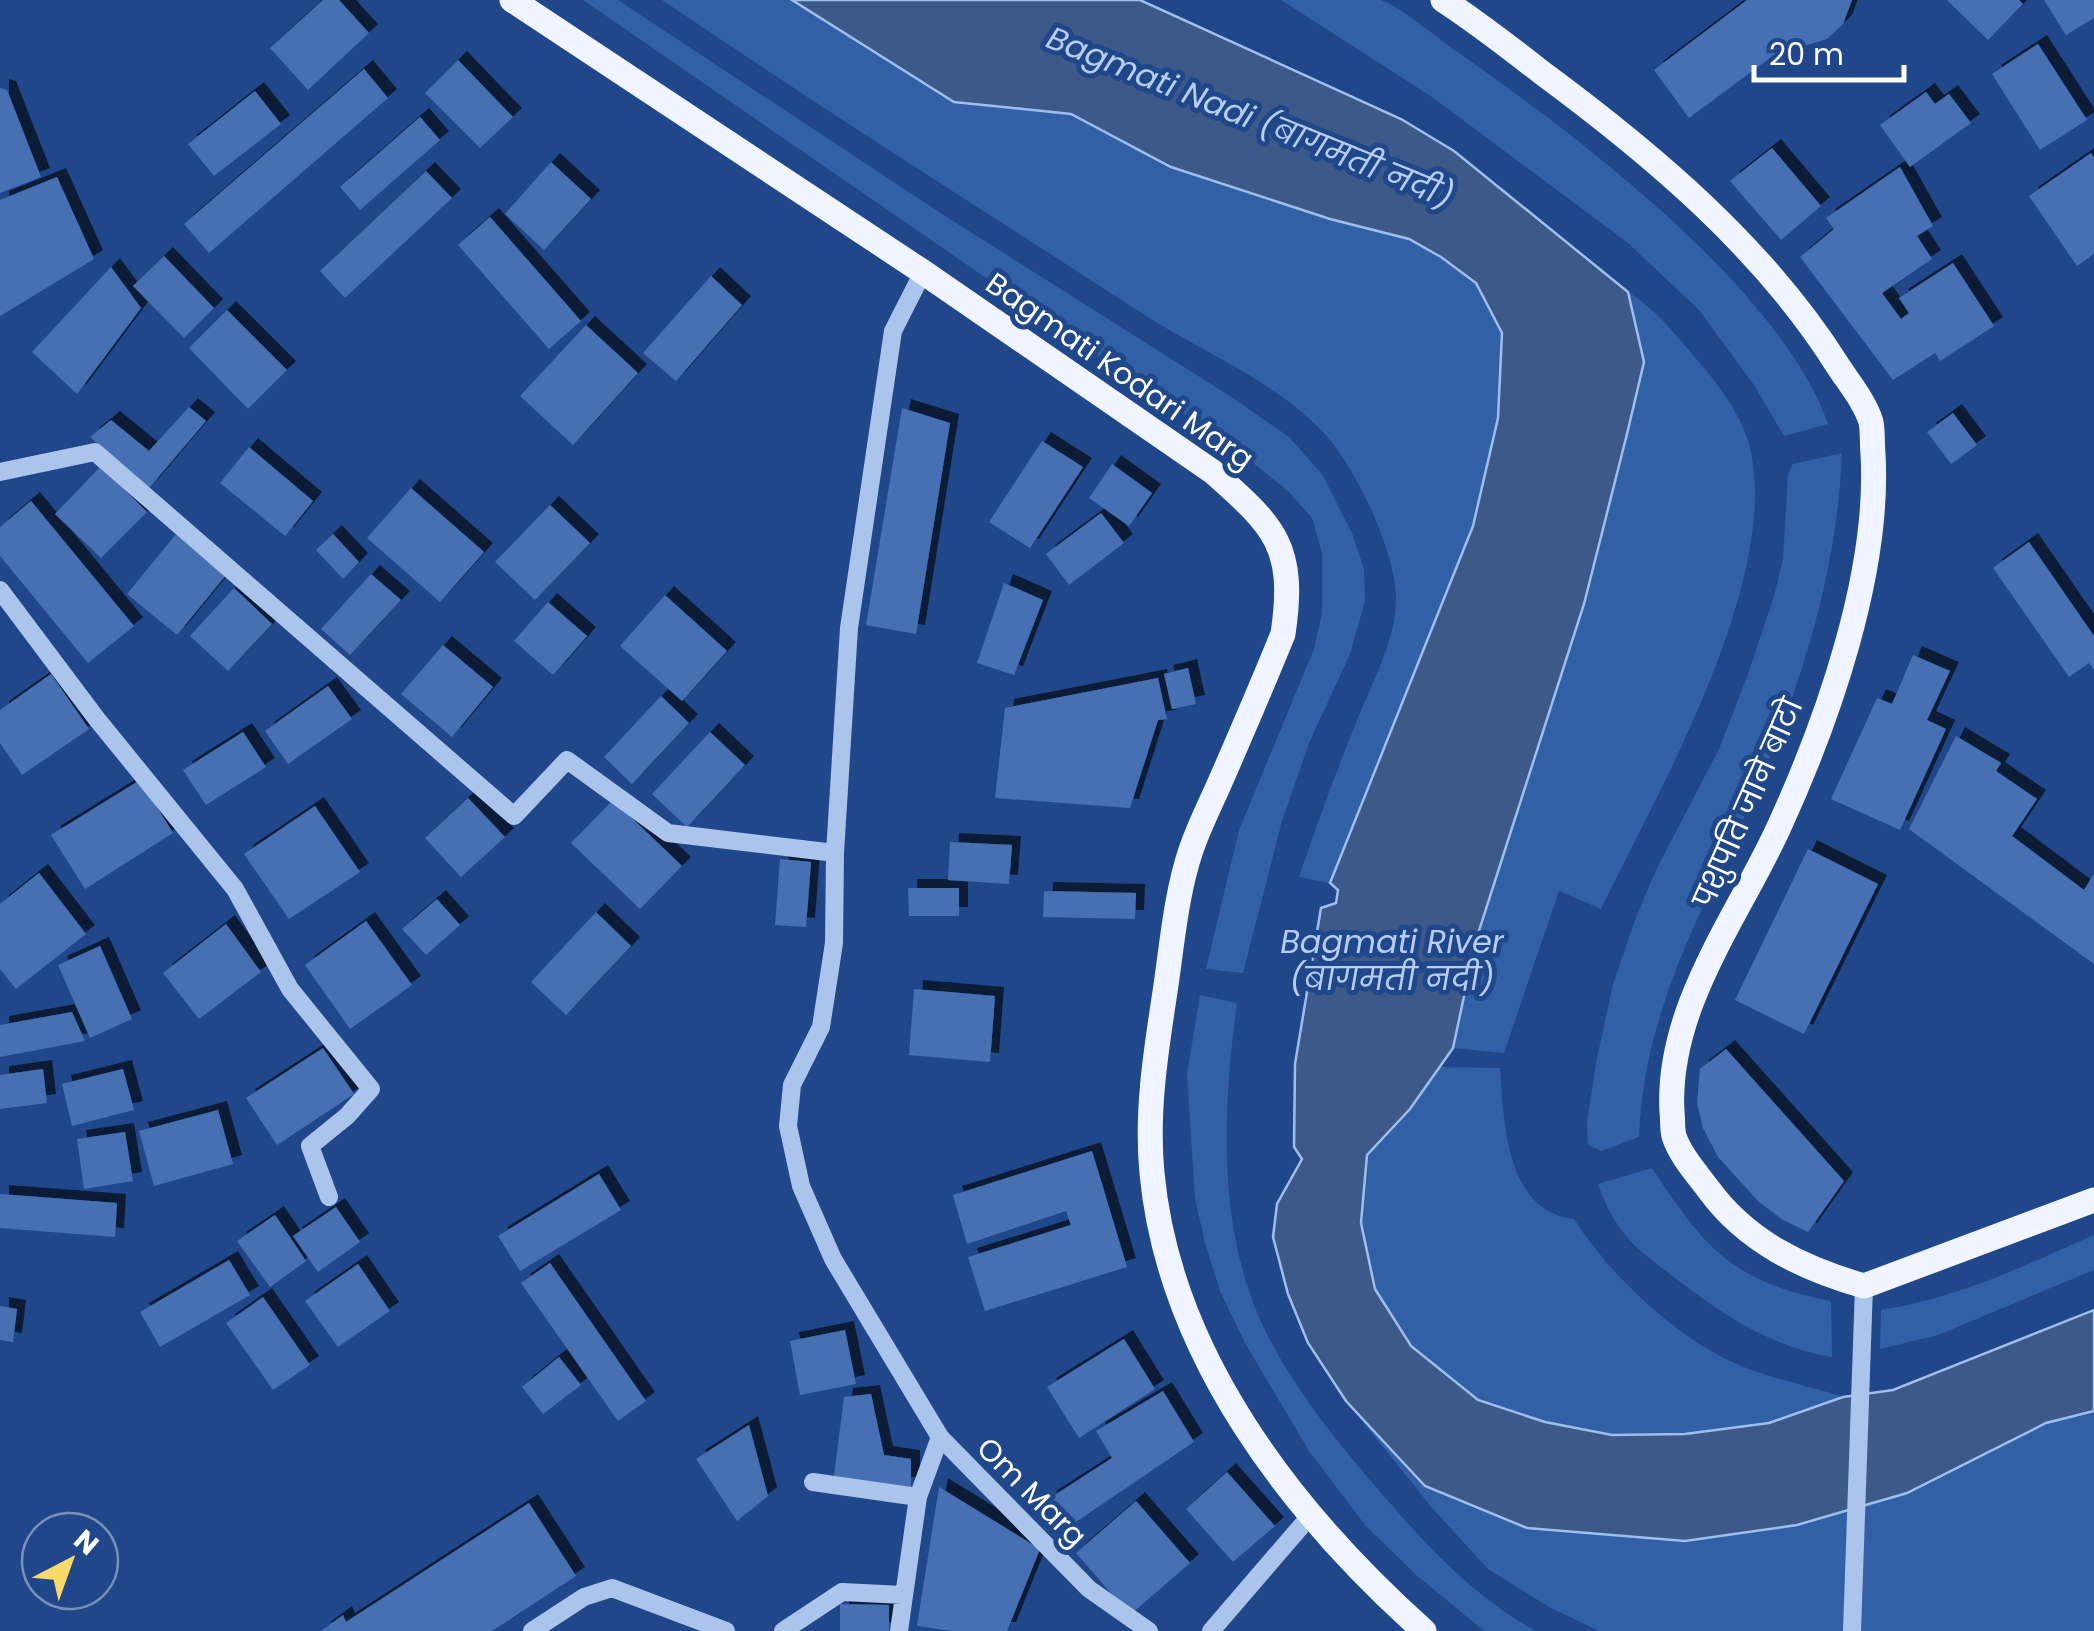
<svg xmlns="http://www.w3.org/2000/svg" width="2094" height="1631" font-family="Poppins,'Noto Sans Devanagari',sans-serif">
<defs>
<filter id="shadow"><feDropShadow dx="9" dy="-9" stdDeviation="0" flood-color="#0009"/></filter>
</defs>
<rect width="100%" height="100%" fill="#1f478a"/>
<path fill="#3260a7" d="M583,0H618L942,214L1233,398L1289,437L1322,474L1352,533L1364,569L1365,601L1350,654L1309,743L1282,821L1243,973L1206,969L1239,830L1314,649L1322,613V553L1312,518L1288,491L1243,455Z
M662,0H792L954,102L1071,114L1171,167L1330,219L1409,239L1441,257L1476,283L1502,333L1498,418L1473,526L1330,883L1299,877C1316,827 1334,777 1354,728C1369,688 1396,642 1396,599C1396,551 1354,463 1320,429C1269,377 1197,350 1137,310C978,207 818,106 662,0Z
M1281,0C1306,0 1359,0 1380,0C1396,3 1440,40 1456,51C1572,132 1781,288 1828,424L1784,436L1754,385L1699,310L1628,243L1432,97Z
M1628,292C1655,308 1672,331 1693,355C1716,381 1744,417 1751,452C1778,585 1659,790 1601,909L1559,891L1504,1053L1453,1048L1476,940L1584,604L1644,362Z
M1842,453C1837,582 1795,703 1743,820C1695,925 1643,1020 1639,1137L1601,1151L1588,1145L1587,1122L1596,1063L1613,984L1635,920L1656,870L1719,749L1747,677L1774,596L1783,559L1788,474L1793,464Z
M1200,995L1237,1003C1222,1114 1216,1237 1270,1340C1300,1397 1341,1446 1382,1494C1427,1546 1475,1598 1536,1631H1484L1415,1574L1365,1525L1309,1451L1245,1343L1220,1291L1205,1243L1195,1198L1187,1074Z
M1440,1067L1500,1068C1504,1121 1505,1211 1574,1219C1610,1275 1677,1339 1739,1365C1772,1379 1809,1386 1843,1397L1769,1423L1685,1434L1612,1435L1545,1422L1478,1400L1411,1346L1375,1289L1361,1223L1367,1155L1410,1109Z
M1652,1168C1705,1249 1733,1282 1831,1301L1832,1357C1771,1347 1723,1315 1675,1278C1657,1264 1636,1250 1623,1232C1611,1217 1604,1201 1598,1184Z
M2094,1235V1270L1938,1335L1880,1349L1881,1310C1961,1297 2021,1267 2094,1235Z
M1346,1401L1425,1486L1797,1525L1902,1494L2046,1423L2094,1411V1631H1599L1549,1607L1488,1569L1433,1509Z"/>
<path fill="#3c598a" stroke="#9ebeed" stroke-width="2.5" d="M792,0H1140L1401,119L1454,151L1628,292L1644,362L1627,434L1584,604L1476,940L1453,1048L1410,1109L1367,1155L1361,1223L1375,1289L1411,1346L1478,1400L1545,1422L1612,1435L1685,1434L1769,1423L1843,1397L1893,1390L2094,1310V1411L2046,1423L1907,1493L1797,1525L1685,1541L1527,1528L1425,1486L1346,1401L1308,1343L1288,1294L1273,1237L1277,1204L1302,1159L1294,1147L1295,1064L1321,908L1336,903L1338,890L1330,883L1473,526L1498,418L1502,333L1476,283L1441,257L1409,239L1330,219L1171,167L1071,114L954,102Z"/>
<path fill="#4770b2" filter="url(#shadow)" d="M323,0H339L369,33L308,90L270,48Z
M1747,0H1852L1843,24L1827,39L1774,55L1689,118L1654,70Z
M1947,0H2019L2023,4L1988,40Z
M2044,0H2094V18L2066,35Z
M2038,44L2087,120L2040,150L1992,74Z
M458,60L513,117L480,148L425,93Z
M364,69L388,98L209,253L184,224Z
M0,88L7,90L41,177L0,193Z
M255,91L281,124L214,176L188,144Z
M1926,92L1935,104L1949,94L1971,123L1910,167L1880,125Z
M420,117L440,140L360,210L340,187Z
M1772,148L1821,206L1781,240L1730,181Z
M2091,153L2094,158V254L2077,266L2029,196Z
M551,162L591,199L544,250L505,214Z
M1900,167L1933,226L1917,236L1932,259L1882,293L1901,319L1909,313L1899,298L1953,263L1994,326L1940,361L1935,353L1893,380L1800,257L1834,229L1826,218Z
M426,171L452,198L345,298L320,271Z
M57,177L94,259L0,316V200Z
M490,217L581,321L549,349L458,245Z
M164,256L214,308L184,338L133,286Z
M111,267L141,308L77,394L32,352Z
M711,276L742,305L676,381L643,353Z
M227,310L287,370L248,409L189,348Z
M586,325L638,373L573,445L520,396Z
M189,407L206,421L149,488L90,437L111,420L149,451Z
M902,408L950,423L916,634L866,625Z
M1953,413L1977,445L1951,464L1927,432Z
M1042,441L1083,467L1030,548L989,522Z
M249,447L313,501L285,536L220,483Z
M1112,464L1152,493L1129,526L1089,498Z
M101,466L147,512L101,558L55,514Z
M411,488L484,552L440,602L367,538Z
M31,501L134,626L88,663L0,556V527Z
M550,505L590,543L535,600L495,562Z
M1101,513L1124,543L1069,585L1046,554Z
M176,534L226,575L177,635L127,594Z
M333,534L359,562L343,579L316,550Z
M2029,542L2094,636V670L2089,663L2069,677L1993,568Z
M371,574L401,600L350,655L321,629Z
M1004,583L1043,600L1014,675L977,663Z
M234,588L272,624L228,671L190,636Z
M665,595L727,651L682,701L620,646Z
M548,602L587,636L553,675L514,641Z
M443,645L493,687L452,737L401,694Z
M1913,655L1950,671L1927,720L1946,729L1900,830L1831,799L1877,698L1892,704Z
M1188,668L1196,704L1172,709L1164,674Z
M51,674L89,729L22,775L0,743V710Z
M1158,678L1167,719L1158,720L1130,808L995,798L1005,708Z
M328,686L352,719L288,764L265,731Z
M661,696L689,723L632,784L604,757Z
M243,732L266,767L206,805L183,770Z
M710,732L745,765L687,827L652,794Z
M1956,736L2001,763L1996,771L2037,799L2012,836L2084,890L2094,874V964L1909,829Z
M140,780L173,833L85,889L51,835Z
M468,798L505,837L461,877L425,838Z
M613,800L682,866L640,909L571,843Z
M315,806L360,872L289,919L244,854Z
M950,842L1012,845L1009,884L948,880Z
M1808,849L1878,884L1804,1034L1735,1000Z
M780,859L811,862L806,927L775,925Z
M39,873L86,934L16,989L0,969V904Z
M908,888H959V916H909Z
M1044,891L1136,893L1135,919L1043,917Z
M437,899L460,925L426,955L402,929Z
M596,912L631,946L566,1015L531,982Z
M366,921L412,985L350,1029L305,965Z
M226,924L261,972L199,1019L163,973Z
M100,946L132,1019L90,1038L58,965Z
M914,989L995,996L990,1062L909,1055Z
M72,1012L85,1041L0,1057V1025Z
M323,1048L354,1094L277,1145L246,1098Z
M1726,1049L1844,1181L1808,1232L1783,1220L1759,1202L1718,1157L1703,1128L1697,1103L1700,1069Z
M43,1069L47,1103L0,1109V1075Z
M123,1069L134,1110L72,1126L62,1084Z
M218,1110L233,1164L154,1186L139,1131Z
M125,1132L133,1181L84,1189L77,1139Z
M1092,1151L1127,1267L985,1311L968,1257L1071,1225L1066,1211L967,1244L953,1195Z
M599,1174L621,1210L520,1271L498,1236Z
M0,1194L117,1203L115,1237L0,1228Z
M336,1207L360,1242L318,1272L293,1236Z
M275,1215L306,1261L270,1287L237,1241Z
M229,1260L250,1295L160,1347L140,1312Z
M550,1263L646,1401L618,1421L521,1283Z
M358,1264L390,1311L338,1347L305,1301Z
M263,1297L310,1365L273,1390L226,1323Z
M0,1306L17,1309L13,1342L0,1340Z
M845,1330L856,1384L800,1395L790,1341Z
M1124,1339L1155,1389L1079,1438L1047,1387Z
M559,1357L581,1385L543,1414L522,1387Z
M1163,1391L1194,1442L1064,1530L1047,1500L1112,1458L1096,1431Z
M871,1394L884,1455L911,1459V1487L834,1476L844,1397Z
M749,1425L768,1496L737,1521L696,1459Z
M1227,1472L1275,1526L1233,1562L1186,1509Z
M939,1487L1040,1549L1007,1631H952L917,1626Z
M1136,1501L1190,1563L1130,1615L1076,1553Z
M529,1503L576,1576L492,1631H321L343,1615L346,1622Z
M840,1604L889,1605V1631H840Z"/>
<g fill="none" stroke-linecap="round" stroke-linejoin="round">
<path stroke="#aac4eb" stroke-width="18" d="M923,272L893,331L849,628L835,853L834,943L821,1027L792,1085L788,1126L801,1186L833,1259L940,1437
M0,472L95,452L514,816L567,760L668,833L835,853
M0,590L96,718L235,889L290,989L371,1089L347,1116L310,1146L329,1197
M813,1482L918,1497
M532,1631L584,1597L612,1588L726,1631
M783,1631L842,1592L903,1595
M899,1631L918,1497L940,1437L1089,1589L1149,1631
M1211,1631L1310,1516
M1852,1631L1864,1286"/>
<path stroke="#eff4fe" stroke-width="25" d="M512,0L923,272L1213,472C1275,527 1296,546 1283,634C1263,683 1242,732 1221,780C1211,803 1199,826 1191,850C1176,894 1172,945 1165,992C1156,1051 1146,1112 1152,1173C1169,1355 1292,1513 1424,1631
M1443,0C1477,22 1509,47 1541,72C1652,154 1764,248 1838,366C1849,383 1865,402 1871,422C1873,432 1872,444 1873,454C1880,572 1828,720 1779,827C1738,917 1666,1008 1672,1112C1673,1119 1672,1129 1674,1136C1680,1155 1697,1174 1709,1190C1747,1242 1804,1269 1864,1286L2094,1200"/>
</g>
<g text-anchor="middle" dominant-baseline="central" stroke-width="10" stroke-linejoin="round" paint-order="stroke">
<g font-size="30" fill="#fff" stroke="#1f478a">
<text transform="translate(1120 371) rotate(35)">Bagmati Kodari Marg</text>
<text transform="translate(1748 803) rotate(-66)">पशुपति जाने बाटो</text>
<text transform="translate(1032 1492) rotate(45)">Om Marg</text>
</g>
<g font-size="32" font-style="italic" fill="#b6cef2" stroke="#1f478a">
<text transform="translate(1250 117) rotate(22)">Bagmati Nadi (बागमती नदी)</text>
<text x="1392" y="941">Bagmati River<tspan x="1392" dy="37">(बागमती नदी)</tspan></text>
</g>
</g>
<g transform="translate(70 1561) rotate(41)"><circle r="48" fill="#1f478a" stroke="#7991b9" stroke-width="2.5"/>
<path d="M0-8L18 38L0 25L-18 38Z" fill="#f9d96a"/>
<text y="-15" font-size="28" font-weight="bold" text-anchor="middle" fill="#ffffff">N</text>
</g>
<path d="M1754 65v15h150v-15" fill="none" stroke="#ffffff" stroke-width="5"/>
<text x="1769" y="65" font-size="30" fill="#ffffff" stroke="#1f478a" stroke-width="8" paint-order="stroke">20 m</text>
</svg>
